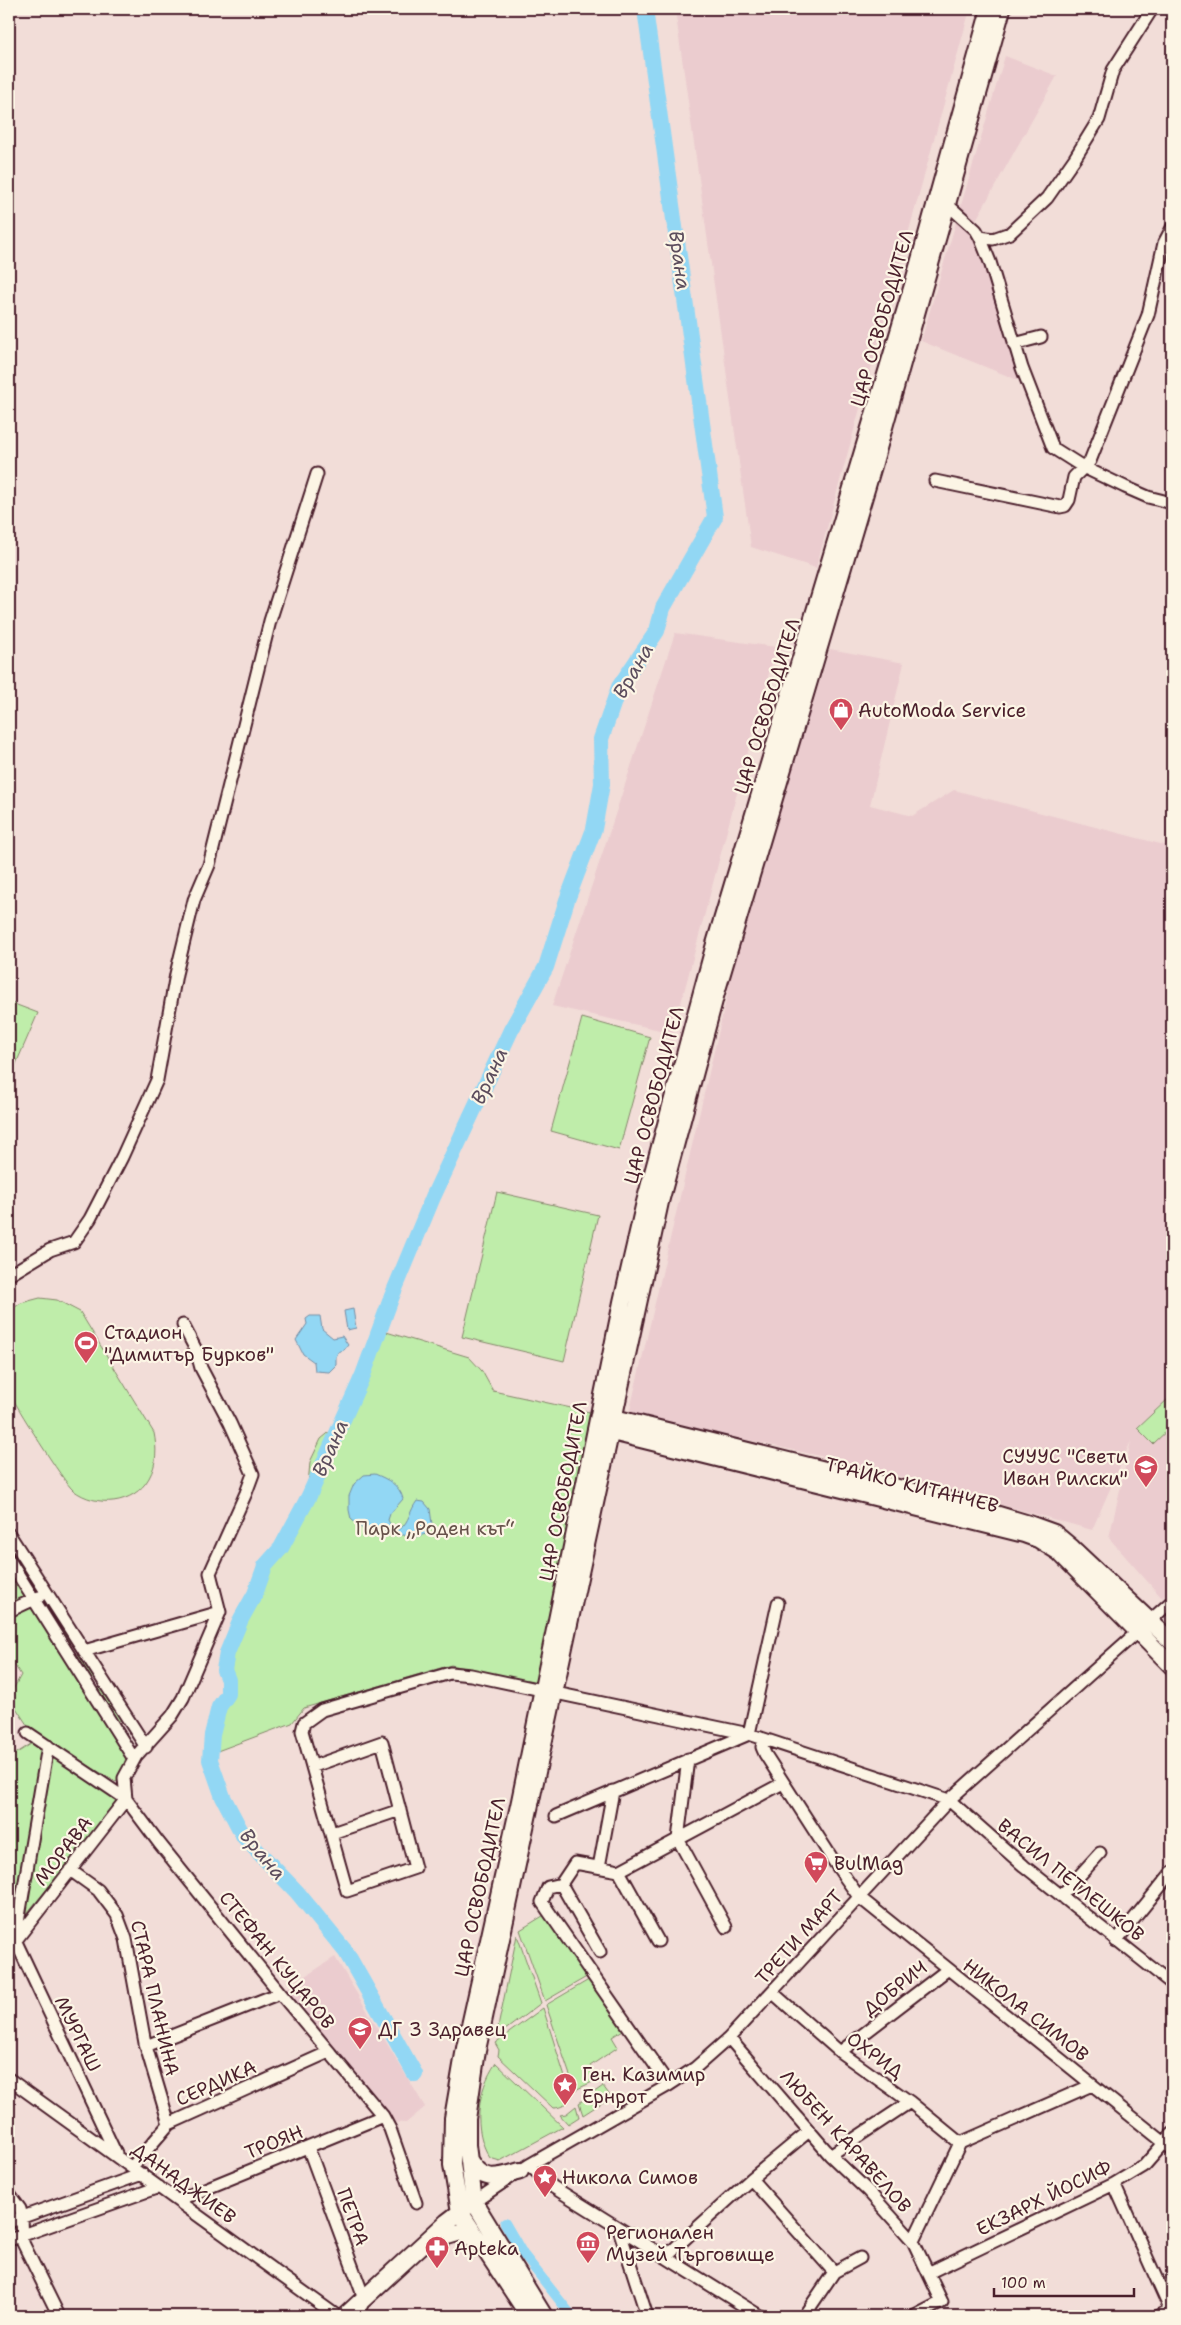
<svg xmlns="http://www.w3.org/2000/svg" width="1181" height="2325" font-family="'Shantell Sans',sans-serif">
<rect width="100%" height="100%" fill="#f2ddd8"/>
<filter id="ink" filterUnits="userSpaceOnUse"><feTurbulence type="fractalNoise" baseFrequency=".02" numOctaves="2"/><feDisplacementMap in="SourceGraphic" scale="10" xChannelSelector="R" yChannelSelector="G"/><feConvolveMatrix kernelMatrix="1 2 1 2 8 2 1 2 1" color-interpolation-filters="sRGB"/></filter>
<g filter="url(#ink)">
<path fill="#ebcccf" d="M675,9H970L816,568L751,547Z
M1005,56L1057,76L972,227L1028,384L921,341Z
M675,633L776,647L673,1033L552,1006Z
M830,649L904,663L870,805L912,816L954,790L1172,847V1589L1162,1598L1109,1538L1131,1441L1092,1530L852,1463L629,1414L727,996L737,942Z
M335,1957L425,2107L406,2123L386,2122L280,1993Z"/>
<path fill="#bfedaa" stroke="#84866a" d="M9,1002L38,1013L9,1080Z
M582,1018L650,1037L619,1150L551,1131Z
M497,1192L598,1215L564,1361L462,1337Z
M40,1298L57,1300L80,1312L154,1433C157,1448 157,1464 149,1478C134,1505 96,1508 73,1490C65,1484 13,1402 9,1391C5,1379 9,1326 9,1311L21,1303Z
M383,1331L469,1357L482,1371L493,1391L594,1413L540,1687L451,1665L304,1708L292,1723L212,1753L232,1647L244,1611L269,1567L296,1532L308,1485L310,1462L321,1439L338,1425Z
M1168,1399L1172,1403V1426L1153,1444L1137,1428Z
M9,1539L42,1591L35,1595L9,1553Z
M9,1568L127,1754L121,1775L116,1782L31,1731L9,1697L21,1675L9,1657Z
M52,1606L74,1640L66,1644L45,1610Z
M82,1652L97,1676L90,1681L74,1657Z
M102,1685L122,1719L116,1723L95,1689Z
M34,1742L45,1748L12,1930L9,1921V1758Z
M51,1753L119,1801L23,1918Z
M546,1914L590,1975L545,2001L520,1930Z
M517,1935L541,2003L496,2037Z
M592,1978L623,2030L612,2037L618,2047L590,2066L599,2079L575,2090L546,2005Z
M543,2008L571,2096C568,2104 562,2108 553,2108L498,2056L499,2050L495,2043Z
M496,2063L563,2127L500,2161L490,2158C472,2130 477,2090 496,2063Z
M603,2086L611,2097L583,2115L579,2103Z
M576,2106L579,2117L568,2124L560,2115L566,2114Z"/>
<path fill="#92d7f4" stroke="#758da4" d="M353,1309L356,1328L347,1330L344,1311Z
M310,1316H320L322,1329L333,1338L342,1336L348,1345L344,1350L338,1352L336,1357V1365L329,1372L315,1371L314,1362L303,1354L296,1340L307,1324L306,1319Z
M375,1474C387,1479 400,1485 403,1499L390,1514L388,1520L392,1528L400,1529C409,1522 410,1510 417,1501L424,1502L430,1509L432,1524L426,1534L415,1537L361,1528L351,1519L349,1510V1496L354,1484L364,1475Z"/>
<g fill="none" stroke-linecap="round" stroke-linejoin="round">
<path stroke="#92d7f4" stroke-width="10" d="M505,2223L523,2254L572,2316"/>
<path stroke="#92d7f4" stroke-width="16" d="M415,2074L346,1952L297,1892L244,1837L223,1797L210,1760L212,1735L219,1707L228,1694V1680L224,1670L227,1653L241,1619L255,1594L265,1566L281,1548L309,1496L363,1375L392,1296L433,1197L511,1030L546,967L567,900L594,829L602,784L601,739L619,687L657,631L663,608L715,517L645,9"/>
<defs>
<path id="street" d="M948,205L976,230L980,237L990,262L1022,368L1053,448L1083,467L1125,487L1148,497L1172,503
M980,237L993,239L1010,233L1047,198L1075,158L1099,119L1113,70L1152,9
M1014,344L1041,337
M935,481L1060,507L1065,506L1069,500L1074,477L1090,461L1148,315L1164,243L1172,228
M9,1275L50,1250L74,1242L90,1219L122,1157L157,1080L176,974L194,900L209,865L270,621L317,474
M9,1534L146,1747
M9,1560L134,1759
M9,1611L39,1597
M84,1651L220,1612
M28,1733L126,1799L159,1843L280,1993L383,2116L390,2129L416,2203
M764,1740L762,1747L765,1754L837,1866L859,1897L1172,2149
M688,1759L678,1839L726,1927
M314,1766L382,1742L415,1868L347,1891L302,1731L304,1723L322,1710L450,1673L471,1675L749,1734L949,1800L1024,1866L1172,1984
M126,1799L124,1778L136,1756L172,1716L183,1698L220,1612L210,1573L246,1493L253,1474L230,1423L201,1368L196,1350L183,1325
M556,1816L749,1734L778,1603
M332,1833L400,1810
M599,1867L613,1791
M70,1870L98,1890L117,1915L126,1939L145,2043L169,2124
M619,1871L658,1941
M561,1884L600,1952
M1061,1896L1100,1853
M9,1927L116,2154
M15,1940L48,1746
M1116,1941L1172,1872
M9,1949L126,1799
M772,1992L840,2052L910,2102L960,2143
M729,2038L830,2155L868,2191L913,2241L942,2302L915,2316
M146,2046L280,1993
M840,2052L947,1970
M9,2079L337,2316
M669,2085L542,1902L548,1887L561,1884L575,1863L619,1871L783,1783
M308,2147L364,2298L358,2316
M830,2155L910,2102
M529,2165L553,2187L760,2316
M132,2167L169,2124L329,2052
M751,2179L834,2272
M1114,2184L1170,2309
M9,2194L20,2209L22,2217L23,2243L59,2316
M178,2200L383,2116
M474,2202L529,2165L669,2085L695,2068L729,2038L949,1800L1172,1601
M9,2222L142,2174
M619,2229L647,2316
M9,2240L159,2187
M913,2241L960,2143L1092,2085
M665,2257L751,2179L809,2131
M930,2272L1114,2184L1144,2166L1172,2134
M804,2316L834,2272L860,2258
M1158,2316L1172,2309"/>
<path id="secondary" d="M602,1415L955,1502L1029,1524L1054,1533L1072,1548L1172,1642
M600,1429L1024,1534L1038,1539L1059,1552L1172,1666
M469,2160C483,2184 498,2177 520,2171
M430,2241L461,2232L478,2241
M345,2316L447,2222L468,2206
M529,2316L460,2212L452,2165L453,2118L465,2048L520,1801L622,1302L645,1202L715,944L913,285L990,9
M544,2316L474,2202L467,2145V2119L477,2050L660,1202L716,993L873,466L1002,9"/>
</defs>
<use href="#street" stroke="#4a1f2b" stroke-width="15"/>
<use href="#secondary" stroke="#4a1f2b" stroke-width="20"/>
<use href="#street" stroke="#fcf5e5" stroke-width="11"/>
<use href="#secondary" stroke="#fcf5e5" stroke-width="16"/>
</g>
</g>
<defs>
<symbol id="shop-pin" viewBox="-11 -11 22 30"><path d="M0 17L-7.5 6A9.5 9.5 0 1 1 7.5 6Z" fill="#d1495b" stroke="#fcf5e5"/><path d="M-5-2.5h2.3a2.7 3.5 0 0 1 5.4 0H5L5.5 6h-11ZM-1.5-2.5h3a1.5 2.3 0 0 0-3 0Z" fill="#fff"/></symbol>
<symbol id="stadium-pin" viewBox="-11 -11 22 30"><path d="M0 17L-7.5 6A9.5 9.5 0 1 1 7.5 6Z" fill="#d1495b" stroke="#fcf5e5"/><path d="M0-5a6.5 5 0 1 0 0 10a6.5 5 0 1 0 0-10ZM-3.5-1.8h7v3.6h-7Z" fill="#fff"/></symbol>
<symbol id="school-pin" viewBox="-11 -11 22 30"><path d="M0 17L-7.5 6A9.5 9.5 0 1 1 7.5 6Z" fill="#d1495b" stroke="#fcf5e5"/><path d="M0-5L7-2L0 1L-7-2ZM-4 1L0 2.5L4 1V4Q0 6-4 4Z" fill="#fff"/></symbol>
<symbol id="supermarket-pin" viewBox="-11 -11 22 30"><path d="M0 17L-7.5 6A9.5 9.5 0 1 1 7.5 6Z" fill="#d1495b" stroke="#fcf5e5"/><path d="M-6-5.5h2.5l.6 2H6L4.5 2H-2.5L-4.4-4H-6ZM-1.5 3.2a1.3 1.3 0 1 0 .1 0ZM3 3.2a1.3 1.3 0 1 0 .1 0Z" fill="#fff"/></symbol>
<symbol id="sight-pin" viewBox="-11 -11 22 30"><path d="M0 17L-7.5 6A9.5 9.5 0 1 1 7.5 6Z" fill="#d1495b" stroke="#fcf5e5"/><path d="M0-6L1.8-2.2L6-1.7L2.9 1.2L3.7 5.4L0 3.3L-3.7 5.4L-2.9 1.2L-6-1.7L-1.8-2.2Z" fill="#fff"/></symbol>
<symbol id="museum-pin" viewBox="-11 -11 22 30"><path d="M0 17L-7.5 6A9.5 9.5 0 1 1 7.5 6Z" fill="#d1495b" stroke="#fcf5e5"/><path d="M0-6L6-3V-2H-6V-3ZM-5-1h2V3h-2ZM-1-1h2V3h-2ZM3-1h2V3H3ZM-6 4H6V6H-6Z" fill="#fff"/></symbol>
<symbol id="pharmacy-pin" viewBox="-11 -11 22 30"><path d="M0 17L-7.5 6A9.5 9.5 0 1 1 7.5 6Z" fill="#d1495b" stroke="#fcf5e5"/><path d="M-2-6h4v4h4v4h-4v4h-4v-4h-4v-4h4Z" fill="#fff"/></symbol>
</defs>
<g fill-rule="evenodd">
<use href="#shop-pin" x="827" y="696" width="28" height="38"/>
<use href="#stadium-pin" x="72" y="1329" width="28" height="38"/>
<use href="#school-pin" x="1132" y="1453" width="28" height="38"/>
<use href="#supermarket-pin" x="802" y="1849" width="28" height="38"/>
<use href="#school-pin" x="346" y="2015" width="28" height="38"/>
<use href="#sight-pin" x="551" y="2071" width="28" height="38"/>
<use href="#sight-pin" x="531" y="2163" width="28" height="38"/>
<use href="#museum-pin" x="574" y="2229" width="28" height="38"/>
<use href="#pharmacy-pin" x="423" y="2234" width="28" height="38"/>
</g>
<g text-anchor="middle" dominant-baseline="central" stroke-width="4.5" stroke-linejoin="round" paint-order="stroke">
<g font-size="19" fill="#4a1f2b" stroke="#fcf5e5">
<text transform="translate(882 318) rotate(-74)">ЦАР ОСВОБОДИТЕЛ</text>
<text transform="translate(767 706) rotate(-73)">ЦАР ОСВОБОДИТЕЛ</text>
<text transform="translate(654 1095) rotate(-75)">ЦАР ОСВОБОДИТЕЛ</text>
<text transform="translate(912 1485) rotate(14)">ТРАЙКО КИТАНЧЕВ</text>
<text transform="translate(563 1491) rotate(-79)">ЦАР ОСВОБОДИТЕЛ</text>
<text transform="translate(63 1851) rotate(-52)">МОРАВА</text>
<text transform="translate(1071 1880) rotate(39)">ВАСИЛ ПЕТЛЕШКОВ</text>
<text transform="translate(480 1887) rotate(-78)">ЦАР ОСВОБОДИТЕЛ</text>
<text transform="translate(799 1937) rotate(-48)">ТРЕТИ МАРТ</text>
<text transform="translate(277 1960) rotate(51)">СТЕФАН КУЦАРОВ</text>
<text transform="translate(895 1988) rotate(-38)">ДОБРИЧ</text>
<text transform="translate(155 1998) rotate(77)">СТАРА ПЛАНИНА</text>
<text transform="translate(1026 2010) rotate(38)">НИКОЛА СИМОВ</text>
<text transform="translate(78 2034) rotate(64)">МУРГАШ</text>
<text transform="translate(875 2055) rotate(36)">ОХРИД</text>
<text transform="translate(216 2083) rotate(-24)">СЕРДИКА</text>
<text transform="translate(846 2141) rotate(48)">ЛЮБЕН КАРАВЕЛОВ</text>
<text transform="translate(274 2142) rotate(-22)">ТРОЯН</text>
<text transform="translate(184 2183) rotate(36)">ДАНАДЖИЕВ</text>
<text transform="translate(1044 2198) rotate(-26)">ЕКЗАРХ ЙОСИФ</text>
<text transform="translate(353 2217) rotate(70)">ПЕТРА</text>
</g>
<g font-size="19" fill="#4a1f2b" stroke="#fcf5e5" text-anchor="start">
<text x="858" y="710">AutoModa Service</text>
<text x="104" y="1332">Стадион<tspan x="104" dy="22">"Димитър Бурков"</tspan></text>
<text x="1128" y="1456" text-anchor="end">СУУУС "Свети<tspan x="1128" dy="22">Иван Рилски"</tspan></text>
<text x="834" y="1863">BulMag</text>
<text x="378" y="2029">ДГ 3 Здравец</text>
<text x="582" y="2074">Ген. Казимир<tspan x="582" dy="22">Ернрот</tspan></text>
<text x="562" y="2177">Никола Симов</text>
<text x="606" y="2232">Регионален<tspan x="606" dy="22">Музей Търговище</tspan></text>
<text x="454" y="2248">Apteka</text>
</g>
<g font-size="19" fill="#67524b" stroke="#fcf5e5">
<text x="435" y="1528">Парк „Роден кът“</text>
</g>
<g font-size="20" font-style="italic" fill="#5c4d5d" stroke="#fcf5e5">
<text transform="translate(680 260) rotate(82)">Врана</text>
<text transform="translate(633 671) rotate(-60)">Врана</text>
<text transform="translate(489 1076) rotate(-65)">Врана</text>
<text transform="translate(330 1448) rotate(-66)">Врана</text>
<text transform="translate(263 1854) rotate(50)">Врана</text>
</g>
</g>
<rect width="1181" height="2325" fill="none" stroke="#fcf5e5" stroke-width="30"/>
<rect x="15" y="15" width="1151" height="2295" fill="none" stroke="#4a1f2b" stroke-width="2" filter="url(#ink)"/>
<path d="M994 2288v8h140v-8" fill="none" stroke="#4a1f2b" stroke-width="2.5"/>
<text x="1001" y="2288" font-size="15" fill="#4a1f2b" stroke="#fcf5e5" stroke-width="4" paint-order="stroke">100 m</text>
</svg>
